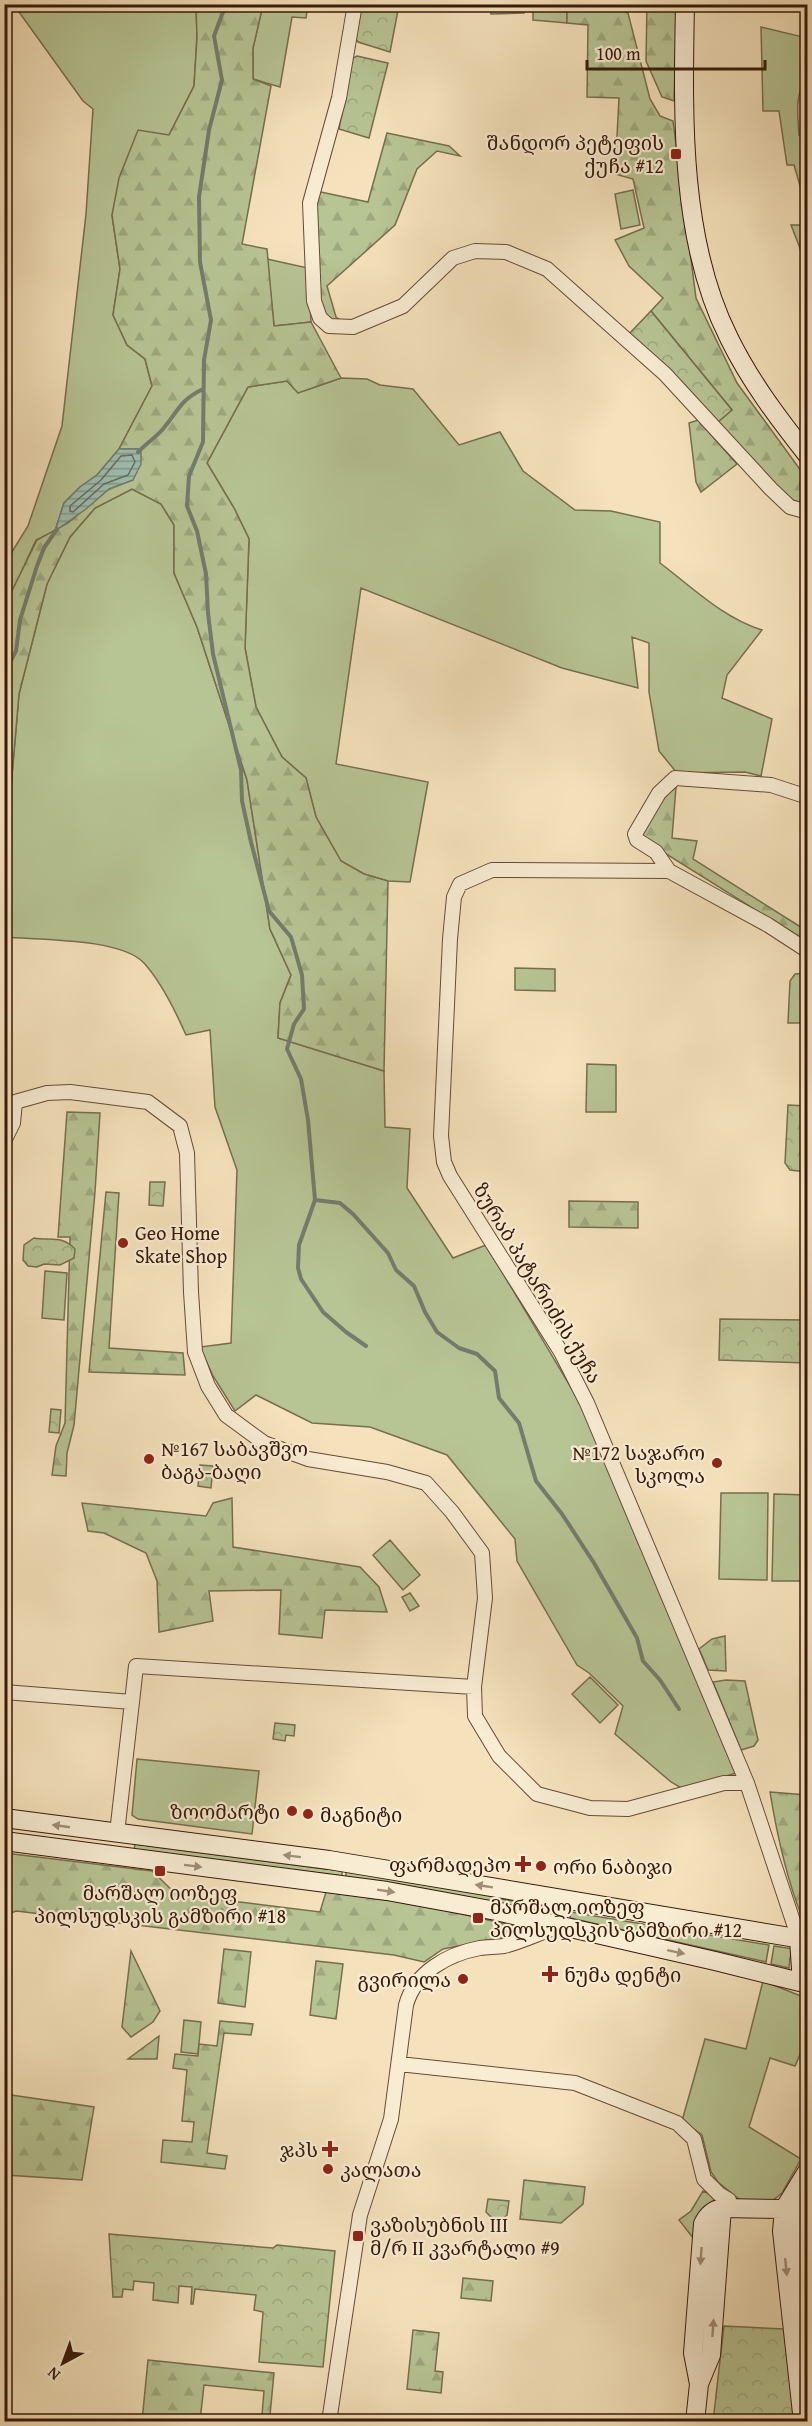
<svg xmlns="http://www.w3.org/2000/svg" width="812" height="2426" font-family="'Gentium Book Plus','Noto Serif Georgian',serif">
<defs>
<pattern id="forest-firs" width="22" height="20" patternUnits="userSpaceOnUse" patternTransform="scale(1.5)"><rect width="22" height="20" fill="#b7c494"/><path d="M5 1l3.5 6h-7zM16 11l3.5 6h-7z" fill="#9ea87e"/></pattern>
<pattern id="park-crowns" width="20" height="18" patternUnits="userSpaceOnUse" patternTransform="scale(1.5)"><rect width="20" height="18" fill="#b7c494"/><path d="M2 6a3 3 0 1 1 6 0M12 15a3 3 0 1 1 6 0" fill="none" stroke="#9ea87e"/></pattern>
<pattern id="water-rules" width="6" height="5" patternUnits="userSpaceOnUse" patternTransform="scale(1.5)"><rect width="6" height="5" fill="#9cbeb1"/><path d="M0 2.5h6" fill="none" stroke="#80998e"/></pattern>
</defs>
<rect width="100%" height="100%" fill="#f5e2bc"/>
<filter id="stains"><feTurbulence type="fractalNoise" baseFrequency=".00333" numOctaves="4"/><feColorMatrix values="0 0 0 0 .2 0 0 0 0 .09 0 0 0 0 .02 0 0 0 .5 -.17"/></filter>
<radialGradient id="worn" r=".72"><stop offset=".6" stop-color="#630" stop-opacity="0"/><stop offset="1" stop-color="#630" stop-opacity=".3"/></radialGradient>
<path fill="#b7c494" stroke="#776e4e" stroke-width="1.5" d="M14,5H196L197,37L194,86L169,135L112,215L120,269L113,315L127,345L145,359L152,386L119,449L97,475L80,487L64,503L55,531L36,540L5,607V563L28,526L62,426L86,214L93,109L83,101Z
M263,5H308L306,18L292,17L280,87L253,79V48Z
M533,5H567V23L533,20Z
M761,27L807,38V79C794,94 798,116 799,135L807,136V193L803,196L794,165H787L779,111H763Z
M633,190L640,225L621,229L615,194Z
M267,259L308,268L311,322L274,326Z
M341,378L367,379L380,385L413,389L459,445L500,432L523,471L575,510L611,511L660,522V563C692,587 723,618 762,630L727,675L722,698L772,719L761,776L745,772L677,773L659,751L649,692V643L632,637L638,688L562,668L361,588L336,764L428,782L410,882L388,881L364,874L341,861L316,817L306,778L282,757L256,707L245,648L249,539L234,508L207,463L248,387L287,381L298,393Z
M132,489L161,504L174,525V573L197,627L247,780L270,929L291,975L280,1003L278,1038L384,1071L385,1127L410,1129L407,1188L453,1258L486,1245L588,1416L736,1773L683,1789L671,1782L615,1734L623,1706L589,1673L577,1665L517,1561L515,1539L447,1455L370,1427L312,1423L256,1395L235,1411L213,1376L200,1347L231,1343L237,1170L215,1107L210,1030L186,1035C175,1010 162,983 144,963C121,938 38,940 5,937V804L11,787L19,694L47,584L70,537L95,508Z
M515,968L555,969V991L515,990Z
M807,973V1023H788L790,981L795,974Z
M587,1064L616,1065V1112H586Z
M45,1271L67,1273L64,1320L42,1318Z
M721,1493H768L767,1580L719,1579Z
M774,1494L807,1495V1581H772Z
M390,1540L420,1575L403,1590L373,1555Z
M590,1677L618,1705L600,1723L572,1694Z
M137,1759L259,1771L252,1834L138,1819L132,1815Z
M135,1844L342,1871V1876L134,1850Z
M346,1872L408,1880L497,1897L496,1903L346,1877Z
M501,1899L552,1908L553,1913L551,1914L500,1903Z
M571,1912L769,1945L766,1962L570,1918Z
M774,1946L794,1949L790,1958L789,1968L771,1964Z
M763,1981L801,1996L802,2050L795,2066L770,2058L749,2127L801,2159L782,2193L772,2201L740,2200L718,2182L711,2172L702,2135L682,2121L705,2039L746,2049Z
M184,2020L201,2022L198,2054L181,2052Z
M703,2191L719,2198C700,2206 700,2225 697,2243L679,2220L691,2211Z"/>
<path fill="url(#forest-firs)" stroke="#776e4e" stroke-width="1.5" d="M196,5H263L253,48V79L271,86L242,244L267,249L274,326L311,322L341,378L298,393L287,381L248,387L207,463L234,508L249,539L245,648L256,707L282,757L306,778L316,817L341,861L364,874L388,881L384,1071L278,1038L280,1003L291,975L270,929L247,780L197,627L174,573V525L161,504L132,489L95,508L70,537L47,584L19,694L11,787L5,804L4,607L37,540L68,523L109,489L133,480L141,449H119L152,386L145,359L127,345L113,315L120,269L112,215L119,178L138,130L169,135L194,86L197,37Z
M567,5H607L628,13L650,99L660,116L673,121L696,298L737,383L807,479V505L787,498L718,422L732,410L651,311L663,298L629,266L615,240L644,228L633,179L615,174L619,98L587,97L588,25L567,23Z
M647,5H677L674,101L662,97L646,61Z
M387,133L449,146L460,156L437,151L417,169L395,225L327,286L336,317L343,322L331,324L319,301L315,195L321,192L368,202Z
M807,193V300L805,261L791,225H803V196Z
M698,420L737,464L701,492L696,482L689,423Z
M676,787L672,838L697,841L693,859L807,931V942L647,842L642,832L659,800Z
M67,1112L100,1113L95,1192L74,1425L67,1453L66,1476L52,1475L56,1446L65,1423L70,1237H58Z
M106,1192L119,1193L109,1348L183,1353L185,1375L89,1372Z
M569,1201L638,1202V1228L569,1227Z
M232,1498L233,1547L360,1567L379,1587L387,1612L325,1610L322,1638L279,1634L281,1590L209,1591L213,1621L159,1632L157,1581L146,1553L104,1533L88,1531L82,1503L206,1516L213,1503Z
M725,1636L726,1671L708,1670L699,1649L712,1639Z
M726,1680L745,1681L758,1740L754,1746L741,1750L713,1682Z
M770,1792L807,1795V1918L802,1917C786,1877 777,1835 770,1792Z
M5,1853L152,1871L176,1894L320,1912L326,1892L409,1902L519,1927V1934L443,1949L424,1962L394,1955L16,1911L8,1914L5,1918Z
M224,1949L251,1952L245,2007L218,2003Z
M131,1951L160,2011L153,2022L131,2037L122,2027Z
M316,1961L343,1964L336,2019L310,2015Z
M220,2021L253,2024L251,2035L224,2033L207,2153L227,2156L225,2169L161,2162L163,2140L192,2142L194,2122L182,2121L187,2070L173,2068L175,2054L198,2056L199,2044L217,2046Z
M159,2036L157,2059H128Z
M4,2094L94,2107L82,2180L5,2175Z
M524,2180L585,2187L583,2204L561,2223L520,2219Z
M463,2278L493,2281L491,2301L461,2298Z
M413,2330L439,2333L435,2371L443,2372L441,2393L407,2389Z
M148,2360L274,2373L270,2415H262L264,2391L204,2385L200,2421H142Z"/>
<path fill="url(#park-crowns)" stroke="#776e4e" stroke-width="1.5" d="M360,5H399L390,52L358,42L355,38Z
M490,5H525L524,13L491,14Z
M357,56L388,63L369,138L339,129L351,63L353,58Z
M651,311L732,410L718,422L688,389L629,334Z
M788,1105L807,1106V1172L790,1170L785,1163Z
M150,1182H165L163,1206L149,1205Z
M34,1238C51,1241 62,1235 75,1249L74,1258L60,1265L44,1264L37,1267L28,1266L23,1260L24,1245Z
M720,1319L807,1320V1363L719,1360Z
M51,1409L61,1410L59,1433L49,1432Z
M200,1465L213,1466L211,1488L198,1486Z
M410,1593L419,1606L410,1611L402,1597Z
M275,1723L295,1725L294,1736L286,1735L285,1741L273,1739Z
M488,2199L509,2201L507,2215L502,2219L492,2218L486,2212Z
M109,2234L273,2248L277,2245L335,2251L323,2367L259,2362L263,2312L254,2310L256,2295L195,2289L193,2304H191L192,2287L179,2286L178,2303L153,2300L154,2283L134,2281L133,2290L123,2289L122,2297H113Z
M724,2326L784,2329L795,2421L713,2422Z"/>
<path fill="url(#water-rules)" stroke="#747c6e" stroke-width="1.5" d="M119,449H141V464L133,480L109,489L86,509L55,531L64,503L80,487L97,475Z"/>
<g fill="none" stroke-linecap="round" stroke-linejoin="round">
<path stroke="#6a6b5d" stroke-width="1.5" d="M132,455L135,462L128,475L104,484L73,512L70,511V506L101,480L121,456Z"/>
<path stroke="#747c6e" stroke-width="4" d="M226,4L214,36L222,80L209,130L199,197L200,262L211,320L204,360L203,442L189,476L187,506L197,531L206,574L208,613L213,654L241,770L242,801L251,842L269,911L291,937L302,975L304,1009L294,1024L287,1049L301,1079L308,1120L315,1200L299,1245L298,1268L301,1279L323,1312L346,1332L366,1346
M138,452C146,444 156,437 163,429C179,410 179,401 203,389
M4,673L16,651L20,620L37,566L44,548L57,529
M315,1200L340,1203L353,1214L388,1253L396,1270L414,1286L425,1312L437,1332L459,1348L477,1354L495,1371L499,1398L519,1423L536,1481L562,1514L594,1563L637,1638L643,1661L660,1680L679,1709"/>
<defs>
<path id="street" d="M355,4L339,98L310,203L314,301L320,318L329,326L353,327L403,306L453,258L475,251L506,252L547,269L665,374L771,489L790,507L808,512
M669,871L656,852L637,840L635,834L659,793L675,778L771,785L808,797
M4,1141L13,1123L15,1102L47,1093L70,1092L148,1102L180,1126L187,1153L191,1292L195,1352L208,1386L226,1415L264,1443L308,1459L387,1472L426,1483L452,1512L482,1553L485,1598L474,1687L475,1716L499,1756L537,1794L590,1808L628,1809L724,1783H747
M4,1692L132,1702L117,1833
M132,1702L136,1666L474,1687
M799,1939L747,1783L587,1403L561,1352L450,1176L444,1162L441,1136L450,939L454,897L460,884L492,870L669,871L768,925L808,951
M399,2064L575,2083L677,2123L694,2139L704,2179L719,2194L729,2200L731,2208
M329,2422L360,2215L391,2119L406,2005C415,1972 448,1954 480,1948C488,1947 496,1947 504,1946C521,1942 539,1933 557,1927"/>
<path id="secondary" d="M685,4C683,112 679,239 729,338C750,381 778,418 808,456
M4,1818L329,1860L808,1940
M4,1841L387,1891L496,1911L715,1961L808,1984
M799,1939L801,1969L807,1984
M808,2196L799,2211L795,2227L808,2320
M699,2384L693,2353L703,2224C707,2215 713,2210 722,2208L784,2209L799,2211
M695,2422L699,2384L711,2355L722,2208
M803,2422L782,2231L784,2209L808,2170"/>
</defs>
<use href="#street" stroke="#664a36" stroke-width="16"/>
<use href="#secondary" stroke="#371809" stroke-width="20"/>
<use href="#street" stroke="#f8ecd3" stroke-width="14"/>
<use href="#secondary" stroke="#f8ecd3" stroke-width="18"/>
</g>
<defs><path id="oneway-solid" d="M-6-.8H1V-3.2L6.5 0L1 3.2V.8H-6Z" transform="scale(1.5)"/></defs>
<g fill="#a18d78">
<use href="#oneway-solid" transform="translate(61 1826) rotate(-172)"/>
<use href="#oneway-solid" transform="translate(292 1856) rotate(-173)"/>
<use href="#oneway-solid" transform="translate(193 1866) rotate(7)"/>
<use href="#oneway-solid" transform="translate(484 1886) rotate(-171)"/>
<use href="#oneway-solid" transform="translate(386 1891) rotate(9)"/>
<use href="#oneway-solid" transform="translate(676 1952) rotate(12)"/>
<use href="#oneway-solid" transform="translate(701 2256) rotate(94)"/>
<use href="#oneway-solid" transform="translate(786 2267) rotate(84)"/>
<use href="#oneway-solid" transform="translate(713 2328) rotate(-86)"/>
</g>
<g fill="#8f2418" stroke="#f8ecd3" stroke-width="2">
<rect x="670" y="148" width="12" height="12" rx="3"/>
<circle cx="123" cy="1243" r="6"/>
<circle cx="149" cy="1459" r="6"/>
<circle cx="717" cy="1463" r="6"/>
<circle cx="292" cy="1811" r="6"/>
<circle cx="308" cy="1814" r="6"/>
<path d="M520 1855h6v6h6v6h-6v6h-6v-6h-6v-6h6z"/>
<circle cx="541" cy="1866" r="6"/>
<rect x="154" y="1865" width="12" height="12" rx="3"/>
<rect x="472" y="1912" width="12" height="12" rx="3"/>
<path d="M547 1965h6v6h6v6h-6v6h-6v-6h-6v-6h6z"/>
<circle cx="463" cy="1979" r="6"/>
<path d="M327 2140h6v6h6v6h-6v6h-6v-6h-6v-6h6z"/>
<circle cx="328" cy="2169" r="6"/>
<rect x="352" y="2230" width="12" height="12" rx="3"/>
</g>
<g text-anchor="middle" dominant-baseline="central" stroke-width="4.5" stroke-linejoin="round" paint-order="stroke">
<g font-size="20" fill="#371809" stroke="#f8ecd3" text-anchor="start">
<text x="664" y="142" text-anchor="end">შანდორ პეტეფის<tspan x="664" dy="23">ქუჩა #12</tspan></text>
<text x="135" y="1232">Geo Home<tspan x="135" dy="23">Skate Shop</tspan></text>
<text x="161" y="1448">№167 საბავშვო<tspan x="161" dy="23">ბაგა-ბაღი</tspan></text>
<text x="705" y="1452" text-anchor="end">№172 საჯარო<tspan x="705" dy="23">სკოლა</tspan></text>
<text x="280" y="1811" text-anchor="end">ზოომარტი</text>
<text x="320" y="1814">მაგნიტი</text>
<text x="511" y="1864" text-anchor="end">ფარმადეპო</text>
<text x="553" y="1866">ორი ნაბიჯი</text>
<text x="160" y="1892" text-anchor="middle">მარშალ იოზეფ<tspan x="160" dy="23">პილსუდსკის გამზირი #18</tspan></text>
<text x="490" y="1906">მარშალ იოზეფ<tspan x="490" dy="23">პილსუდსკის გამზირი #12</tspan></text>
<text x="564" y="1974">ნუმა დენტი</text>
<text x="451" y="1979" text-anchor="end">გვირილა</text>
<text x="318" y="2149" text-anchor="end">ჯპს</text>
<text x="340" y="2169">კალათა</text>
<text x="370" y="2224">ვაზისუბნის III<tspan x="370" dy="23">მ/რ II კვარტალი #9</tspan></text>
</g>
<g font-size="20" fill="#371809" stroke="#f8ecd3">
<text transform="translate(538 1283) rotate(59)">ზურაბ პატარიძის ქუჩა</text>
</g>
</g>
<rect width="812" height="2426" fill="none" stroke="#f5e2bc" stroke-width="24"/>
<rect x="6" y="6" width="800" height="2414" fill="none" stroke="#371809" stroke-width="3"/>
<rect x="12" y="12" width="788" height="2402" fill="none" stroke="#371809" stroke-width="1.5"/>
<g transform="translate(63 2363) rotate(221)" stroke="#f8ecd3" stroke-width="4.5" paint-order="stroke">
<path d="M0-4.5L10 22L0 15L-10 22Z" fill="#371809"/>
<text y="-9" font-size="16" font-weight="bold" text-anchor="middle" fill="#371809">N</text>
</g>
<path d="M587 60v9h178v-9" fill="none" stroke="#371809" stroke-width="3"/>
<text x="596" y="60" font-size="18" fill="#371809" stroke="#f8ecd3" stroke-width="4.5" paint-order="stroke">100 m</text>
<rect width="100%" height="100%" filter="url(#stains)"/>
<rect width="100%" height="100%" fill="url(#worn)"/>
</svg>
